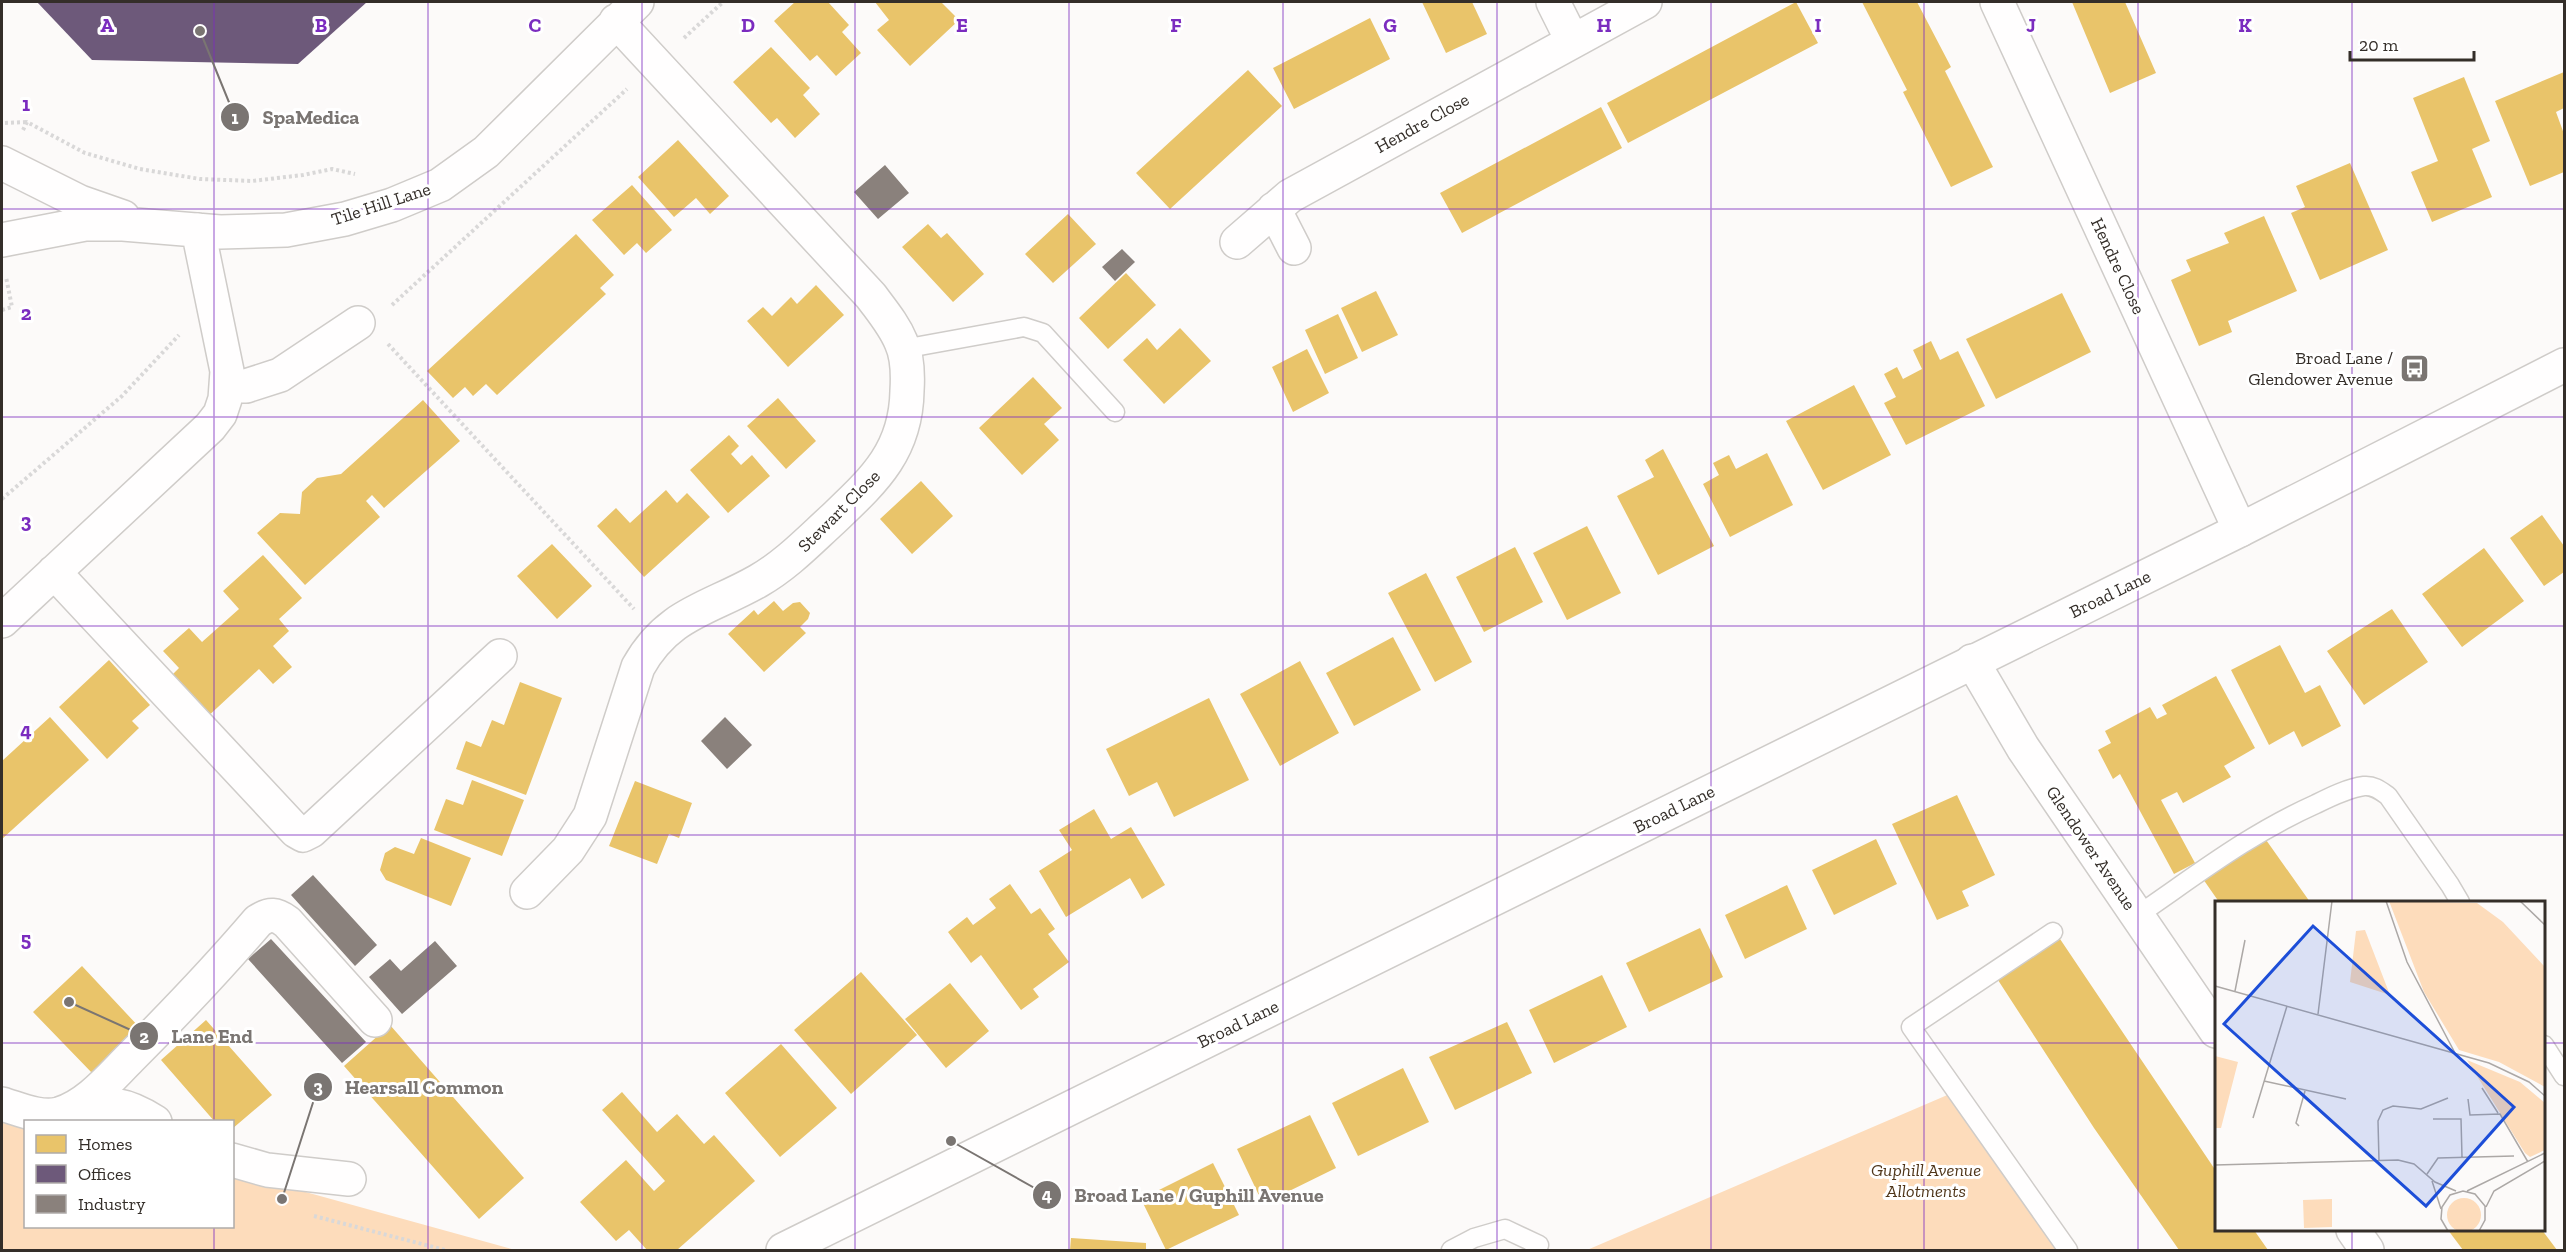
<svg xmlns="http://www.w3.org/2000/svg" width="2566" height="1252" font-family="'Zilla Slab',serif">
<rect width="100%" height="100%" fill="#fcfaf9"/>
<path fill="#fddcbb" d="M1952,1093L2061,1250H1587Z
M2,1109L26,1122V1226H232L233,1172L515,1250H2Z"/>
<path fill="#e9c46a" d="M795,2H828L849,25L842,32L861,53L836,76L817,55L810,61L774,21Z
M875,2H941L959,20L910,66L877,30L889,20Z
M1422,2H1472L1487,34L1446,53Z
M1796,2L1818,43L1628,143L1607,103Z
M1862,2H1917L1951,67L1945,71L1993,167L1951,187L1903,92L1907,90Z
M2072,2H2125L2156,73L2110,93Z
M1370,18L1390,59L1294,109L1273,68Z
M771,47L810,88L803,95L820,114L795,138L777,118L771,123L733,82Z
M1248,70L1282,106L1170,209L1136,173Z
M2564,72V108L2556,112L2564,134V172L2530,186L2495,101Z
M2464,77L2490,141L2472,149L2492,197L2432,222L2411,172L2438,161L2413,98Z
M1601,107L1622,148L1462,233L1440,193Z
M678,140L729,196L710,214L696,198L674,217L638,177Z
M2350,163L2388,250L2320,280L2291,213L2305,207L2296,186Z
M632,185L672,230L646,253L637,243L624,255L592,220Z
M1068,214L1096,244L1053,283L1025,254Z
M2264,216L2297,291L2228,321L2232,332L2199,346L2171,280L2191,271L2186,260L2229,243L2224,233Z
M928,224L941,238L947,233L984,274L953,302L902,247Z
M576,234L614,275L600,288L606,294L497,395L486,384L473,396L465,387L453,398L427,371Z
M1126,273L1156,305L1108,349L1079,318Z
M816,285L844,315L788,367L747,321L763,307L772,316L791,297L797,304Z
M1376,291L1398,335L1362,352L1341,308Z
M2062,293L2091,352L1996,399L1966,339Z
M1338,314L1358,358L1325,374L1305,330Z
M1180,328L1211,361L1164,404L1123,360L1147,338L1157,350Z
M1931,341L1940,360L1958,351L1985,406L1906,445L1884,403L1896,397L1884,374L1897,367L1903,379L1922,369L1913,350Z
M1307,349L1329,393L1293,412L1272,367Z
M1033,377L1062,408L1044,424L1059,440L1022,475L979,428Z
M1854,385L1891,455L1823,490L1786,421Z
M778,398L816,441L786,469L747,426Z
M423,400L460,441L384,508L372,495L366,501L380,517L305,585L257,533L280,513L300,514L302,492L317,478L341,474Z
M729,435L739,446L731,454L741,465L752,455L770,476L728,513L690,470Z
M1663,449L1714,546L1658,575L1617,496L1654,477L1645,460Z
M1767,453L1793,505L1730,537L1703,484L1719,475L1713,463L1729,455L1736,469Z
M921,481L953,516L912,554L880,519Z
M666,490L677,503L687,493L710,517L644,577L597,526L616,508L630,523Z
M2542,515L2564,546V572L2544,586L2510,538Z
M1587,526L1621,593L1567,620L1533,553Z
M552,544L592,586L557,619L517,576Z
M1515,547L1543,602L1484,632L1456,577Z
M2484,548L2524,601L2462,647L2422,594Z
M263,555L302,598L279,619L289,631L273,646L292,667L273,684L259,669L204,720L167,680L179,668L163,651L189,628L202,642L239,609L223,591Z
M1426,573L1472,662L1435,682L1388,593Z
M774,601L783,611L793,603L800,602L810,613L808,619L800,627L806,633L764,672L728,634L754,610L758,615Z
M2392,609L2428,662L2364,705L2327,651Z
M1393,637L1421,690L1354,726L1326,673Z
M2280,645L2305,693L2320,685L2341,726L2302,747L2294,731L2269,745L2231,670Z
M109,660L150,705L132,721L139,728L107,759L59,707Z
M1300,661L1339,733L1280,766L1240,694Z
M2216,676L2255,748L2224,766L2231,777L2183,803L2177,792L2161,800L2195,863L2174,874L2120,774L2113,779L2098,750L2111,743L2105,731L2150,707L2157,719L2167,714L2162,705Z
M520,682L562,698L526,795L456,769L466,741L481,747L492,720L504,725Z
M1209,698L1249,780L1174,817L1157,782L1129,796L1106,749Z
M50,717L89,760L2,839V761Z
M472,780L524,800L502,856L434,830L446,799L463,805Z
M635,781L692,803L679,838L669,834L657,864L609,846Z
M1957,795L1995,875L1962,891L1969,906L1937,920L1892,824Z
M1094,809L1111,839L1131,827L1165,885L1142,899L1130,878L1066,917L1039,871L1072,850L1059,830Z
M2264,837L2310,902H2219L2203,879Z
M421,838L471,858L451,906L386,880L380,870L385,853L395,847L414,854Z
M1876,839L1897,884L1834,915L1812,870Z
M1010,884L1031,914L1040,908L1055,929L1048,934L1069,962L1033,989L1039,997L1021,1010L981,955L971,963L948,932L967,917L973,925L996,908L989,899Z
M1787,885L1807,929L1745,959L1725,915Z
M1700,928L1723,977L1649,1012L1626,963Z
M2058,936L2216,1171V1230H2254L2268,1250H2179L2094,1128L1996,977Z
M82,966L140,1028L93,1074L33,1012Z
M861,972L917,1035L851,1094L794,1030Z
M1602,975L1627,1027L1554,1063L1529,1010Z
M950,983L989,1031L946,1068L905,1019Z
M206,1020L272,1095L232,1129V1122H215L161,1060Z
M1507,1022L1532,1073L1455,1110L1429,1057Z
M390,1025L524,1178L479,1219L344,1066Z
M781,1044L837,1108L780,1157L725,1093Z
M1403,1068L1429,1122L1358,1156L1332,1103Z
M622,1092L657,1132L677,1114L704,1144L714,1135L755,1181L677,1250H647L629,1230L616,1241L580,1202L626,1160L654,1191L665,1181L602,1110Z
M1310,1115L1336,1168L1263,1204L1237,1149Z
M1213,1163L1239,1215L1166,1250L1141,1199Z
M2448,1230H2542L2557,1250H2463Z
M1071,1238L1146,1243V1250H1070Z"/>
<path fill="#6d597a" d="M37,2H367L298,64L92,60Z"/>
<path fill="#8a817c" d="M885,165L909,193L878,219L854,192Z
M1122,249L1135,262L1115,281L1102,267Z
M725,717L752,745L727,769L701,741Z
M313,875L377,945L355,966L291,895Z
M271,939L366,1042L342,1063L248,959Z
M435,941L457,966L402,1014L369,977L390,959L401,971Z"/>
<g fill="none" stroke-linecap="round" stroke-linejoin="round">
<defs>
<path id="service" d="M903,349L1024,327L1043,333L1115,412
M2138,915C2198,874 2249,834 2316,804C2330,797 2348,788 2364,786C2374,785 2381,791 2388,796L2450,885L2460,902
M2053,932L1911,1027L2068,1250
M2544,1045L2564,1076
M1451,1250L1474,1238L1505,1229L1539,1245"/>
<path id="minor" d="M1553,2L1572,40
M1997,2L2240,530
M2,163L80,202L123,217
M1274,209L1294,248
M2,240L85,224H123L220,232L286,230L345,219L392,205L440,185L486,152L637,2
M1237,242L1290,196L1645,2
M226,385L246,386L280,375L358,323
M54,572L296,831L303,835L311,831L500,656
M2,621L210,427L220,414L225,399L227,371L198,230
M1972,661L2023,748L2216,1031
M527,892L568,850L590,816L638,667C668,613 709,609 758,581C786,565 808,542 832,520C873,481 906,452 907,391C908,375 908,357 901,342C894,325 882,311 871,296L616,21
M2,1104C19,1109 41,1119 59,1114C88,1105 109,1079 130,1058C174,1014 217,969 258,921C270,913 276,914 287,922L375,1020
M76,1108C110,1102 125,1103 155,1122
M232,1160L267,1170L349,1179
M2353,1230L2367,1250"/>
<path id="tertiary" d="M783,1250L2240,530L2564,365"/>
</defs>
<use href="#service" stroke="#cfccc9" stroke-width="21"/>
<use href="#minor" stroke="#cfccc9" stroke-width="36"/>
<use href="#tertiary" stroke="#cfccc9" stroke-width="36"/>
<path stroke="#d9d8d8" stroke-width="4" stroke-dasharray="3 3" stroke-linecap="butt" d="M684,38L723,2
M5,123L27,122
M23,130L27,122L85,153L140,169L200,179L252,181L303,175L332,169L355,174
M392,305L627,89
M2,310L12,307L6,277
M388,344L634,609
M2,499L122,396L179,335
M314,1216L445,1250"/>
<use href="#service" stroke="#fffefe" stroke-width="18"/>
<use href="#minor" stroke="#fffefe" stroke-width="33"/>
<use href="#tertiary" stroke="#fffefe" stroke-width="33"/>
</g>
<path fill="none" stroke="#7b2cbf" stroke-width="1.5" stroke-opacity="0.55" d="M214,2V1122M428,2V1250M642,2V1250M855,2V1250M1069,2V1250M1283,2V1250M1497,2V1250M1711,2V1250M1924,2V1250M2138,2V1250M2352,2V902M2,209H2564M2,417H2564M2,626H2564M2,835H2564M2,1043H2216M2544,1043H2564M214,1226V1250M2352,1230V1250"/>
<defs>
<symbol id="bus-square" viewBox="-11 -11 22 22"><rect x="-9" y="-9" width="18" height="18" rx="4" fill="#7a7572" stroke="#fff"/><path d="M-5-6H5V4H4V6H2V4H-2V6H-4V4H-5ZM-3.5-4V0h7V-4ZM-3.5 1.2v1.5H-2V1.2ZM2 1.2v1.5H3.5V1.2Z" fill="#fff"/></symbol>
</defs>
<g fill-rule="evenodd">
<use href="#bus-square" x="2398" y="352" width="33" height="33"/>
</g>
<g text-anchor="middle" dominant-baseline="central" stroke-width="6" stroke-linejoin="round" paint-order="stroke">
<g font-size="18" fill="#342e29" stroke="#fff">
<text transform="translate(1422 123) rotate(-29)">Hendre Close</text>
<text transform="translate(381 204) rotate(-18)">Tile Hill Lane</text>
<text transform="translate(2118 266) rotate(65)">Hendre Close</text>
<text transform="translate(839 511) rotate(-45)">Stewart Close</text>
<text transform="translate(2110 594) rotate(-26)">Broad Lane</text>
<text transform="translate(1674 809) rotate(-26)">Broad Lane</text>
<text transform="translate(2091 848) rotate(56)">Glendower Avenue</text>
<text transform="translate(1238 1024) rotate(-26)">Broad Lane</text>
</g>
<g font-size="18" fill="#342e29" stroke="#fff" text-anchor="end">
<text x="2393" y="358">Broad Lane /<tspan x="2393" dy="21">Glendower Avenue</tspan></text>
</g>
<g font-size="18" font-style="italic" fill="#4f361a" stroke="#fff">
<text x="1926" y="1170">Guphill Avenue<tspan x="1926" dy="21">Allotments</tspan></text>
</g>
</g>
<g transform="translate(2215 901)">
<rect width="330" height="330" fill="#fcfaf9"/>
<path d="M174,0L262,2L288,21L330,66V186L284,161L244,149L209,91ZM150,29L175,94L135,81L141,30ZM0,155L23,161L6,227H0ZM252,159L305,181L330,202V249L315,256L310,252ZM232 314a17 17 0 1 1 34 0a17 17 0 1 1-34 0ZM117,298V326L89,327L88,299Z" fill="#fddcbb"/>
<path fill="none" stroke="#aca8a6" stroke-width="1.5" d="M171,0L192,61L240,152M305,0L330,24M0,85L274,162L314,181L330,195M20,90L30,39M103,113L117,0M49,180L131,198M267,187L283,212M253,198L255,214L285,213L313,261M38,217L72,105M218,218H246L247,256M84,225L81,222L90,190M164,260L163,220L168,209L178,205L206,208L233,197M0,264L183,259L199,263L220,281L241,290M212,273L223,257L299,255M217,280L226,308M252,290L330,252M271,306L279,290L330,260M233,330L226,318L227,306L235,294L248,290L260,293L270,305V319L264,330"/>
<path fill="#1d4ed8" fill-opacity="0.15" stroke="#1d4ed8" stroke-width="3" d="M98,25L299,206L211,305L9,123Z"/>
<rect width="330" height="330" fill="none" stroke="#342e29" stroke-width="3"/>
</g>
<g font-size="20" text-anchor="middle" font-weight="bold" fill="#7b2cbf" stroke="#fff" stroke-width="6" stroke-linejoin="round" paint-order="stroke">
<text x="107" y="32">A</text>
<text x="321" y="32">B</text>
<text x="535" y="32">C</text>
<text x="748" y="32">D</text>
<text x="962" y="32">E</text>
<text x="1176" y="32">F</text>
<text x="1390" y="32">G</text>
<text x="1604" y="32">H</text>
<text x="1818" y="32">I</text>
<text x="2031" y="32">J</text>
<text x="2245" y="32">K</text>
<text x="26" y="111">1</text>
<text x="26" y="320">2</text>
<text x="26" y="528">3</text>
<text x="26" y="737">4</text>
<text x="26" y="946">5</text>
</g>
<path fill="none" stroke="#7a7572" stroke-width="2" d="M200 31L235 117M69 1002L144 1036M282 1199L318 1087M951 1141L1047 1195"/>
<g fill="#7a7572" stroke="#fff" stroke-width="2">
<circle cx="200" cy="31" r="6"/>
<circle cx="69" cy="1002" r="6"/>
<circle cx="282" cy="1199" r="6"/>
<circle cx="951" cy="1141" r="6"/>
<circle cx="235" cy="117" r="15"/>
<circle cx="144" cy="1036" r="15"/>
<circle cx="318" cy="1087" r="15"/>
<circle cx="1047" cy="1195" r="15"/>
</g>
<g font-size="18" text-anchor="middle" font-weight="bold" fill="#fff">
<text x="235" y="124">1</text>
<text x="144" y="1043">2</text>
<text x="318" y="1093">3</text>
<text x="1047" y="1201">4</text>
</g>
<g font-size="20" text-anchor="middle" font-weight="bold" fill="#7a7572" stroke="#fff" stroke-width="6" stroke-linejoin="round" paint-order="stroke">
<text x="311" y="124">SpaMedica</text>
<text x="212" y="1043">Lane End</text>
<text x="424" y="1094">Hearsall Common</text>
<text x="1199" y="1202">Broad Lane / Guphill Avenue</text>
</g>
<rect width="2566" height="1252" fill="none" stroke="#342e29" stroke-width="6"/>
<rect x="24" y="1120" width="210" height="108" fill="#ffffff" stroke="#aeaba9" stroke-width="1.5"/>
<rect x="36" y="1135" width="30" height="18" fill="#e9c46a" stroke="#aeaba9" stroke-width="1.5"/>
<text x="78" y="1150" font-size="18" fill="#342e29">Homes</text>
<rect x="36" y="1165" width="30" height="18" fill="#6d597a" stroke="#aeaba9" stroke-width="1.5"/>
<text x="78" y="1180" font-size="18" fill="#342e29">Offices</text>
<rect x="36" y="1195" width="30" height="18" fill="#8a817c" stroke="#aeaba9" stroke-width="1.5"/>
<text x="78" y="1210" font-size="18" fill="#342e29">Industry</text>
<path d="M2350 51v9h124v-9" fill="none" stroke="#342e29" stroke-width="3"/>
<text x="2359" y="51" font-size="18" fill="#342e29" stroke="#ffffff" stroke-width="4.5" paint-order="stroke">20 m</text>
</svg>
